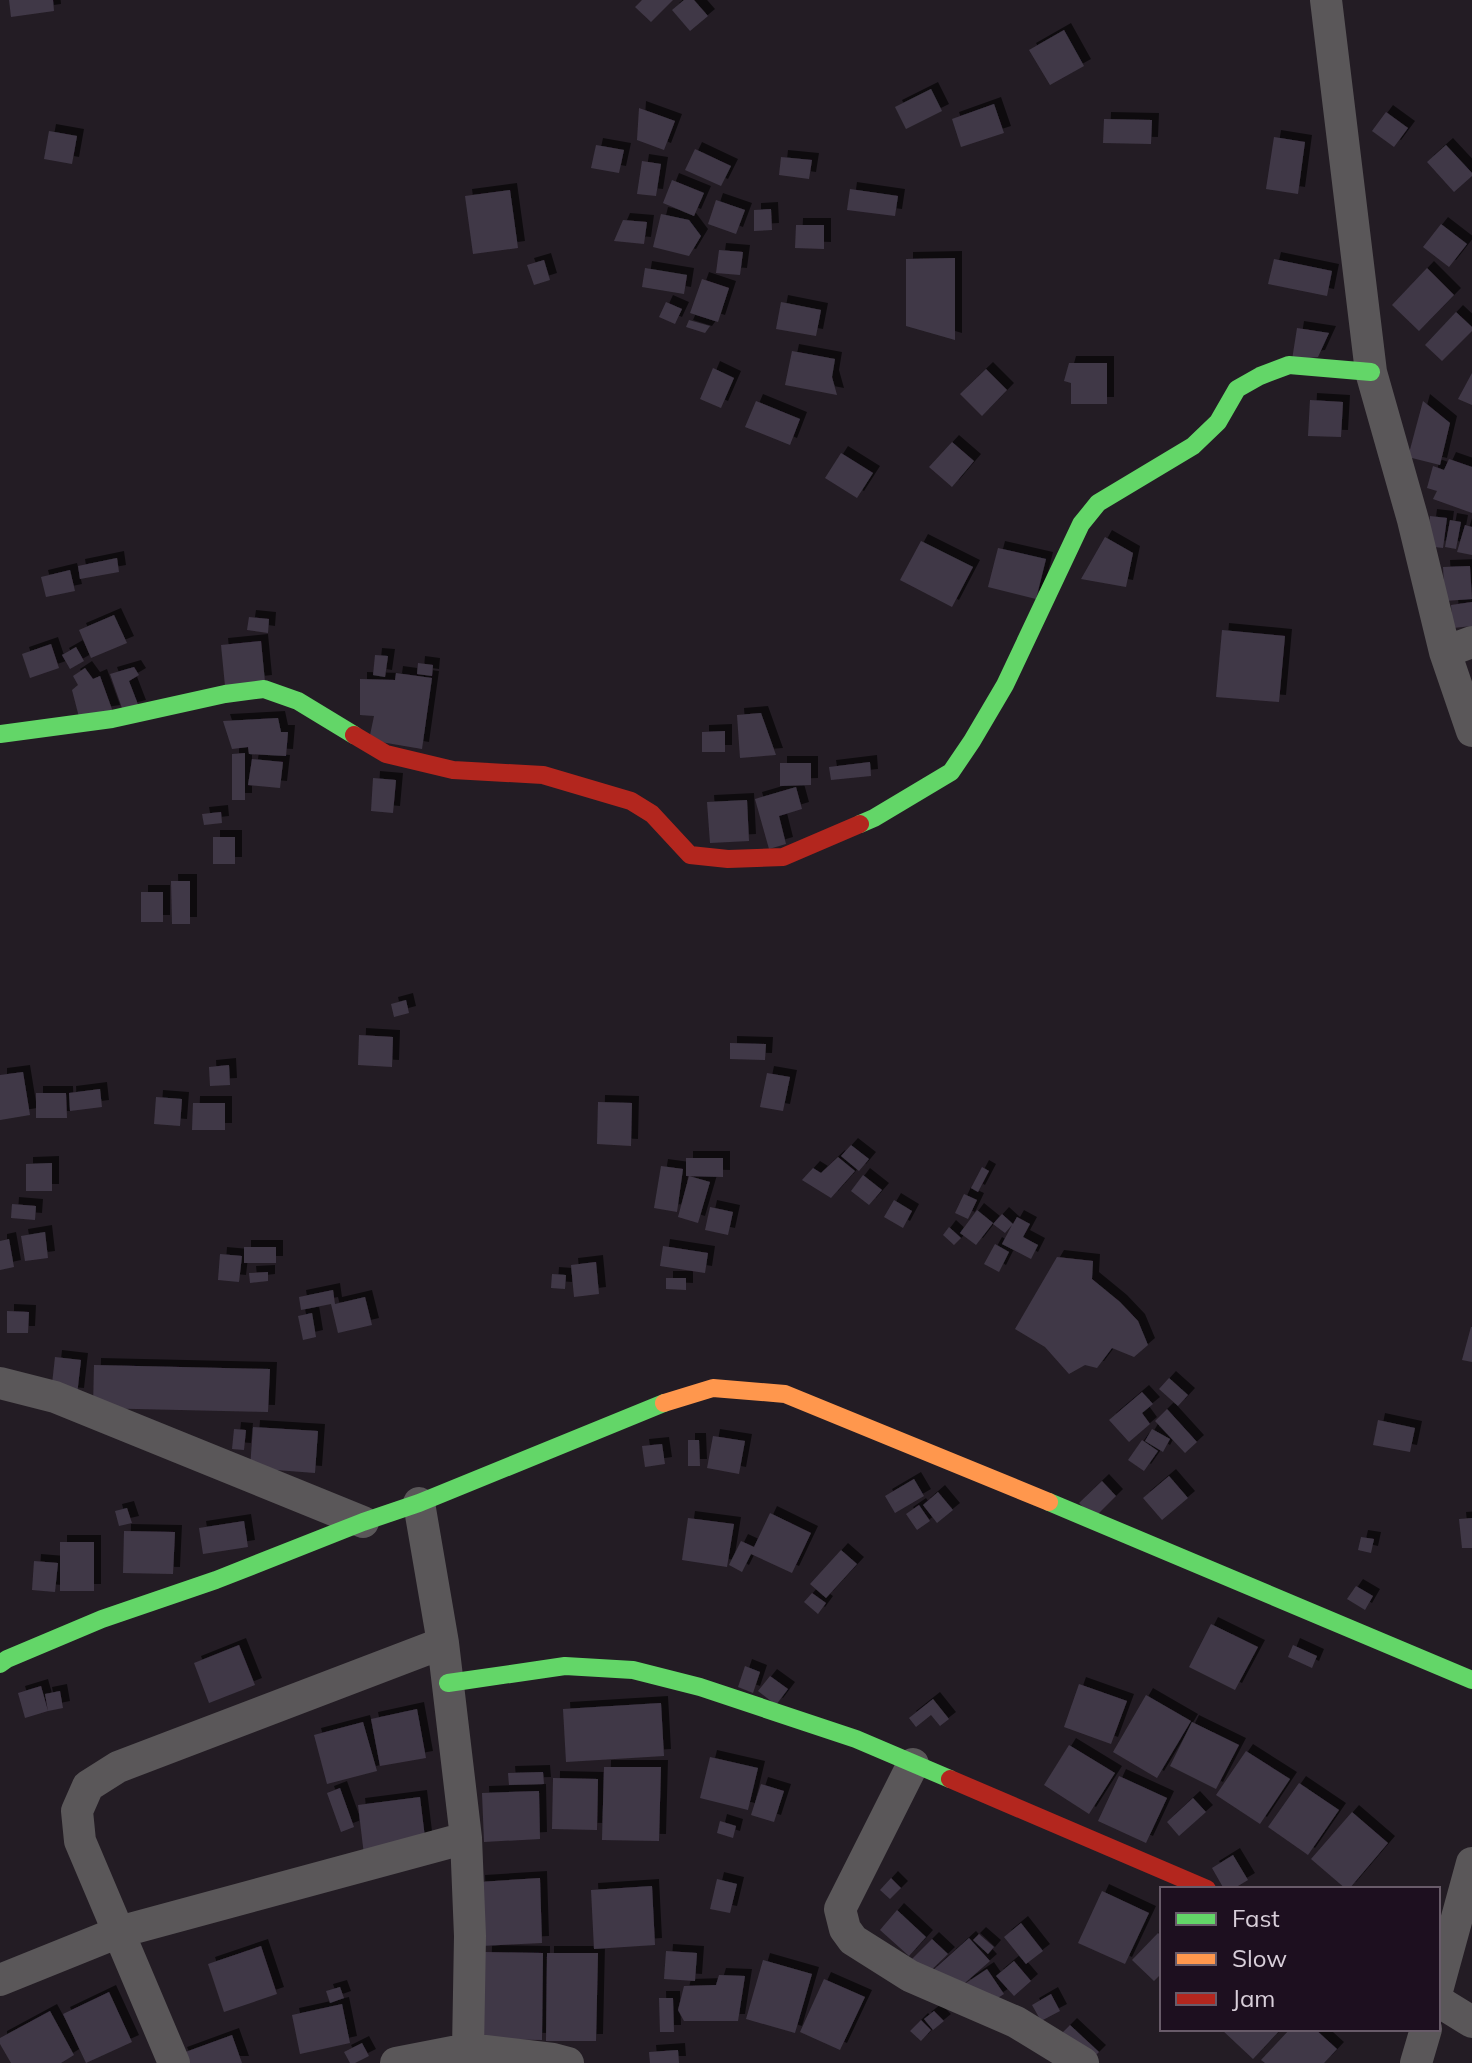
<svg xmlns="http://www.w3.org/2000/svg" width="1472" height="2063" font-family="Mulish,sans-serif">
<defs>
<filter id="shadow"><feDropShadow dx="7" dy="-7" stdDeviation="0" flood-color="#0009"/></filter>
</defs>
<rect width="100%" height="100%" fill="#231c24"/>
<path fill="#403847" filter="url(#shadow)" d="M9,0H53L54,11L11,17Z
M642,0H673L651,22L635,7Z
M684,0H694L708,16L690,31L672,10Z
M1064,30L1084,66L1050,85L1029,50Z
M931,89L942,111L906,129L895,107Z
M994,104L1004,133L961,147L952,119Z
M639,108L675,121L664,150L637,140Z
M1386,112L1408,128L1394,147L1372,131Z
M1104,119L1152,120L1151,144L1103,143Z
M49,131L77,136L72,164L44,159Z
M1274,137L1305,142L1298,194L1266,189Z
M596,145L624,150L619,173L591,168Z
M1446,145L1472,173V176L1454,192L1427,162Z
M695,149L731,166L721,186L685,170Z
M781,157L812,160L809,179L779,175Z
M642,161L661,164L656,196L637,194Z
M672,180L704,193L694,216L663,203Z
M850,189L898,196L895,216L847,210Z
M510,190L518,248L473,254L465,196Z
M716,200L745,210L736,234L708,224Z
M771,209L772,230L754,231V210Z
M661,214L689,220L701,236L689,256L653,247Z
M623,220L647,222L644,244L614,241Z
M1441,224L1467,244L1449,267L1423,247Z
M796,225H824V249L795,248Z
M719,250L743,252L740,275L716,273Z
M955,258V340L906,326V259Z
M1274,259L1332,271L1327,296L1268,284Z
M544,260L550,280L534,285L527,265Z
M645,268L687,275L684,294L642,287Z
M1427,268L1454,295L1419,331L1392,305Z
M702,279L729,288L718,322L690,313Z
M666,302L682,309L675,324L659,317Z
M781,302L821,310L816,336L776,329Z
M1456,312L1472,327V331L1442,361L1425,345Z
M689,320L710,326L705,333L686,327Z
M1297,328L1329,333L1318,357L1292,360Z
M792,351L835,359L832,377L837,395L785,385Z
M1069,363H1107V404H1071V383L1064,381Z
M713,368L734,378L721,408L700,399Z
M986,369L1007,390L982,416L960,394Z
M1472,373V405L1458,399Z
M1310,400L1343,402L1341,437L1308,436Z
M756,401L800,419L790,445L745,427Z
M1423,401L1450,423L1440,465L1408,457Z
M952,442L974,461L952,487L929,467Z
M841,453L873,473L857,498L825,478Z
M1449,459L1472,467V513L1433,499L1437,491L1427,488L1433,466L1444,470Z
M1430,516L1447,518L1443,548L1426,546Z
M1450,520L1461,522L1456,549L1445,547Z
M1465,525L1472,527V555L1457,552Z
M1105,537L1133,553L1126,587L1081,579Z
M921,541L973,567L952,607L900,580Z
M998,548L1046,559L1036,599L988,587Z
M117,558L119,572L80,579L78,566Z
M1470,566L1472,599L1445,601L1443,567Z
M70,570L75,591L46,597L41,577Z
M1472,602V626L1453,628L1451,605Z
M114,615L127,643L91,658L79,630Z
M249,617L269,619L268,633L247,630Z
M1222,630L1285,636L1279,702L1216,697Z
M261,641L265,682L225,686L221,645Z
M51,644L59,668L30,678L22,654Z
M76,647L84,661L70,669L62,655Z
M375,655L388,656L385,677L373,675Z
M418,663L433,665L432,676L417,674Z
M134,667L139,675L129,681L139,707L123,711L110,674Z
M85,668L93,679L100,676L113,712L79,717L72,690L78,685L73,676Z
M396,673L432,678L422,749L369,740L374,716L360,715V679L395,680Z
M761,713L776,755L740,758L737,715Z
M278,718L281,732H288L286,756L249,754L248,747L232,749L223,721Z
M725,731V752H702V732Z
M245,753V800H232V754Z
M252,759L283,762L280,788L248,785Z
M870,762L871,776L831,780L829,767Z
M780,763H811V785L780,786Z
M373,778L396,780L393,813L371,811Z
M796,787L802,809L779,816L786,844L769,849L755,799Z
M747,800L749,841L710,843L707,802Z
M221,812L222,823L204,825L202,814Z
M213,837H235V864H213Z
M171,881H190V924H172Z
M141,892H163V922H141Z
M406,1000L409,1013L394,1017L391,1004Z
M359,1035L393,1037L392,1067L358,1065Z
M730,1043L766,1044L765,1060L730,1059Z
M229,1065L230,1085L210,1086L209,1067Z
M23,1072L30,1115L0,1120V1075Z
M767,1073L790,1077L783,1111L760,1107Z
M100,1089L102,1107L70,1111L69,1093Z
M36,1093H66L67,1118H36Z
M156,1097L182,1099L180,1126L154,1124Z
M598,1102L632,1103L631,1146L597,1144Z
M193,1103H225V1130H192Z
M851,1145L869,1159L859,1171L841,1156Z
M838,1157L855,1171L831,1198L802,1180L813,1168L821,1173Z
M686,1158H723V1177L686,1176Z
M52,1163V1191H26V1164Z
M661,1166L683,1169L677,1212L654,1208Z
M982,1167L989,1171L978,1192L971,1188Z
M863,1175L882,1190L869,1205L851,1191Z
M689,1176L710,1182L698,1223L678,1217Z
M964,1194L977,1200L968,1219L955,1213Z
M894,1200L912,1211L903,1228L884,1217Z
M12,1204L36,1206L35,1220L11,1218Z
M710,1207L733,1212L728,1235L705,1230Z
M977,1210L993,1223L976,1245L960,1233Z
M1002,1214L1013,1224L1017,1217L1030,1224L1023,1237L1038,1245L1031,1259L1002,1244L1012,1225L1005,1233L993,1224Z
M949,1227L961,1238L954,1245L943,1235Z
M45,1232L48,1258L25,1261L21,1236Z
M9,1239L14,1267L0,1270V1241Z
M995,1244L1009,1252L999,1272L984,1264Z
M663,1246L708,1253L705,1273L660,1266Z
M244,1247H276V1263H244Z
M220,1254L242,1256L239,1282L218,1280Z
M1057,1257L1093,1261L1092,1279L1120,1302L1138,1321L1148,1345L1134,1357L1112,1348L1097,1368L1085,1365L1069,1374L1045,1347L1015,1329Z
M596,1262L599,1294L574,1297L571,1265Z
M268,1272V1281L250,1283L249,1273Z
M552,1274L566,1275L565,1289L551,1288Z
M666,1278H686V1290L666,1289Z
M333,1290L335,1304L365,1297L372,1325L338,1333L331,1304L301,1310L299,1297Z
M7,1311L29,1312L28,1333H7Z
M312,1313L316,1337L303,1340L298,1316Z
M1471,1327H1472V1362L1462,1360Z
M55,1357L81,1360L77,1395L51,1393Z
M94,1365L270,1369L268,1412L93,1408Z
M1169,1378L1188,1395L1178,1406L1159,1389Z
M1142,1392L1153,1404L1142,1413L1150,1424L1129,1442L1109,1420Z
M1167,1409L1197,1442L1185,1453L1155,1421Z
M1378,1420L1415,1428L1410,1452L1373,1445Z
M253,1427L318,1431L315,1473L250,1468Z
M234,1429L246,1430L244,1450L232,1449Z
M1152,1429L1170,1439L1163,1452L1145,1441Z
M713,1436L745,1441L739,1474L707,1468Z
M688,1440H699L700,1466H688Z
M1142,1440L1158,1451L1144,1471L1128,1460Z
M662,1444L665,1464L645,1467L642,1446Z
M1169,1476L1188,1498L1162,1520L1143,1498Z
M914,1479L924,1496L895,1513L885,1496Z
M1102,1481L1116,1496L1094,1518L1079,1503Z
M938,1492L953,1510L937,1523L923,1505Z
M919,1505L930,1521L917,1530L906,1514Z
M127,1508L132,1523L119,1526L115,1511Z
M770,1513L811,1533L792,1573L751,1554L742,1572L729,1565L741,1541L754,1547Z
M688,1518L734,1524L727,1567L682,1560Z
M1472,1518V1548H1462L1459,1519Z
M244,1521L248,1547L203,1554L199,1528Z
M124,1531L175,1532L173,1574L123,1573Z
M1361,1537L1374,1539L1371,1553L1358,1550Z
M60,1542H94V1591H60Z
M841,1550L857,1564L826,1598L810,1584Z
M34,1561L58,1563L55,1592L32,1590Z
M1356,1586L1373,1596L1365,1610L1347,1599Z
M812,1593L826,1603L818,1614L804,1602Z
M1211,1624L1258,1647L1235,1690L1189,1667Z
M239,1645L255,1685L209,1703L194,1663Z
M1293,1645L1317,1656L1312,1668L1288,1657Z
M745,1666L760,1672L753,1693L738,1687Z
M770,1676L788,1689L776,1705L758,1691Z
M1079,1684L1127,1701L1111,1744L1064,1727Z
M41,1686L48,1711L25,1718L18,1693Z
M60,1691L63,1708L48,1711L45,1694Z
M1146,1695L1191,1721L1157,1778L1113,1752Z
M933,1699L949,1719L940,1726L931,1715L916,1727L909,1718Z
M661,1703L664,1756L566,1762L563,1709Z
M417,1709L426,1758L380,1766L371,1719Z
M363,1722L377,1771L327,1784L314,1735Z
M1192,1722L1239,1745L1216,1789L1170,1766Z
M1069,1745L1115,1773L1089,1814L1044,1785Z
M1246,1751L1290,1779L1260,1824L1216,1795Z
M710,1757L758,1768L748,1810L700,1798Z
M604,1767H661L659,1841L602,1840Z
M543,1772L544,1784L509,1785L508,1773Z
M1119,1776L1167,1798L1146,1843L1098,1821Z
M553,1778L598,1779L597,1830L552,1829Z
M1299,1783L1339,1810L1308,1855L1268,1827Z
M761,1784L784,1791L774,1822L751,1815Z
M340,1788L354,1827L341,1832L327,1793Z
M539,1791L540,1839L484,1842L482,1793Z
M420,1797L426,1846L364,1855L358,1805Z
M1193,1798L1206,1812L1179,1836L1167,1822Z
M1352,1812L1388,1843L1349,1889H1346L1311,1859Z
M720,1821L736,1826L733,1838L717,1833Z
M1233,1855L1248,1880L1233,1889H1224L1212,1868Z
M540,1878L542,1943L481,1946L478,1882Z
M891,1878L901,1888L890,1899L880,1890Z
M717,1879L737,1884L730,1913L710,1909Z
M652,1886L655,1945L594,1949L591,1890Z
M1102,1891L1149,1913L1125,1964L1078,1943Z
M897,1910L926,1937L909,1956L880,1930Z
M1021,1923L1043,1951L1026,1964L1004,1937Z
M1158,1933L1162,1937V1973L1154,1981L1132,1960Z
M979,1934L994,1947L988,1954L973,1940Z
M969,1938L990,1961L950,1996L930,1973Z
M932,1939L948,1954L923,1978L908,1963Z
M261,1946L277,1994L224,2012L208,1964Z
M666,1951L697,1953L695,1981L664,1979Z
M485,1952L543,1953L542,2040L483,2039Z
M547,1953H598L596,2041H546Z
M763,1960L812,1974L795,2033L746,2019Z
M1014,1961L1031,1981L1014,1996L996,1976Z
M987,1969L1004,1994L979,2010L963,1985Z
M719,1975L745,1976L738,2021H684L678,2010L684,1986L716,1985Z
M824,1979L865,1997L840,2050L800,2032Z
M340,1987L344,1998L330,2003L326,1991Z
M109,1992L132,2042L86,2063L63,2014Z
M1051,1994L1060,2011L1041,2021L1032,2005Z
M659,1998H673L674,2032H660Z
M342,2004L350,2043L300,2054L292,2015Z
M50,2011L74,2055L61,2063H11L0,2044V2038Z
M934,2011L944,2021L933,2030L924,2019Z
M921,2020L931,2030L921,2041L910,2031Z
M1070,2025L1099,2052L1088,2063L1059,2036Z
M1221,2029H1281L1253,2059Z
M1290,2029H1315L1337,2049L1324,2063H1265L1261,2060Z
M232,2035L242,2063H184L180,2054Z
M362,2043L369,2056L355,2063H350L344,2052Z
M678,2050L679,2063H650L649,2052Z"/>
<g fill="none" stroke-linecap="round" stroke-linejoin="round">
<path stroke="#5a5759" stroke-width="32" d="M1326,0L1371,372L1413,520L1445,652L1472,731
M1445,652L1472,642
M0,1383L55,1397L363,1522
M419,1503L443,1643L466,1838L470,1936L468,2049
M913,1764L840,1909L845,1929L853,1940L910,1976L1016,2022L1083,2063
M0,1980L119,1932L466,1838
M1438,1987L1472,1863
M1438,2001L1472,2022
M174,2063L80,1841L77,1811L88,1786L118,1767L443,1643
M396,2063L468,2049L553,2059L568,2063
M1416,2063L1426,2029"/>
<path stroke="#63d668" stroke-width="18" d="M0,734L112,719L225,694L264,689L298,701L354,735
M860,824L874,818L951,772L972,741L1005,685L1081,524L1098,503L1193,446L1218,422L1237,389L1260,376L1289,365L1371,372
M1049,1502L1472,1680
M0,1664L7,1659L102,1619L216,1580L363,1522L419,1503L664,1403
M448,1683L565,1666L633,1670L700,1687L856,1739L950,1779"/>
<path stroke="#ff974d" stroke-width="18" d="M664,1403L713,1388L785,1394L1049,1502"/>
<path stroke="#b3261e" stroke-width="18" d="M354,735L386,754L453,770L543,775L631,801L652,814L690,855L728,859L783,857L860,824
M950,1779L1207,1889"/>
</g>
<rect x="1160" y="1887" width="280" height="144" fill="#1d0f1f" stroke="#685b69" stroke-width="2"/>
<rect x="1176" y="1913" width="40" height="12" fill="#63d668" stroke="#685b69" stroke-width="2"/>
<text x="1232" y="1927" font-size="24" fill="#d8ced9">Fast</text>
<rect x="1176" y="1953" width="40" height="12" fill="#ff974d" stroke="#685b69" stroke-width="2"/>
<text x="1232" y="1967" font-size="24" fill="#d8ced9">Slow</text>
<rect x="1176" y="1993" width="40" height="12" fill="#b3261e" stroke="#685b69" stroke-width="2"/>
<text x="1232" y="2007" font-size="24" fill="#d8ced9">Jam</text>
</svg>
